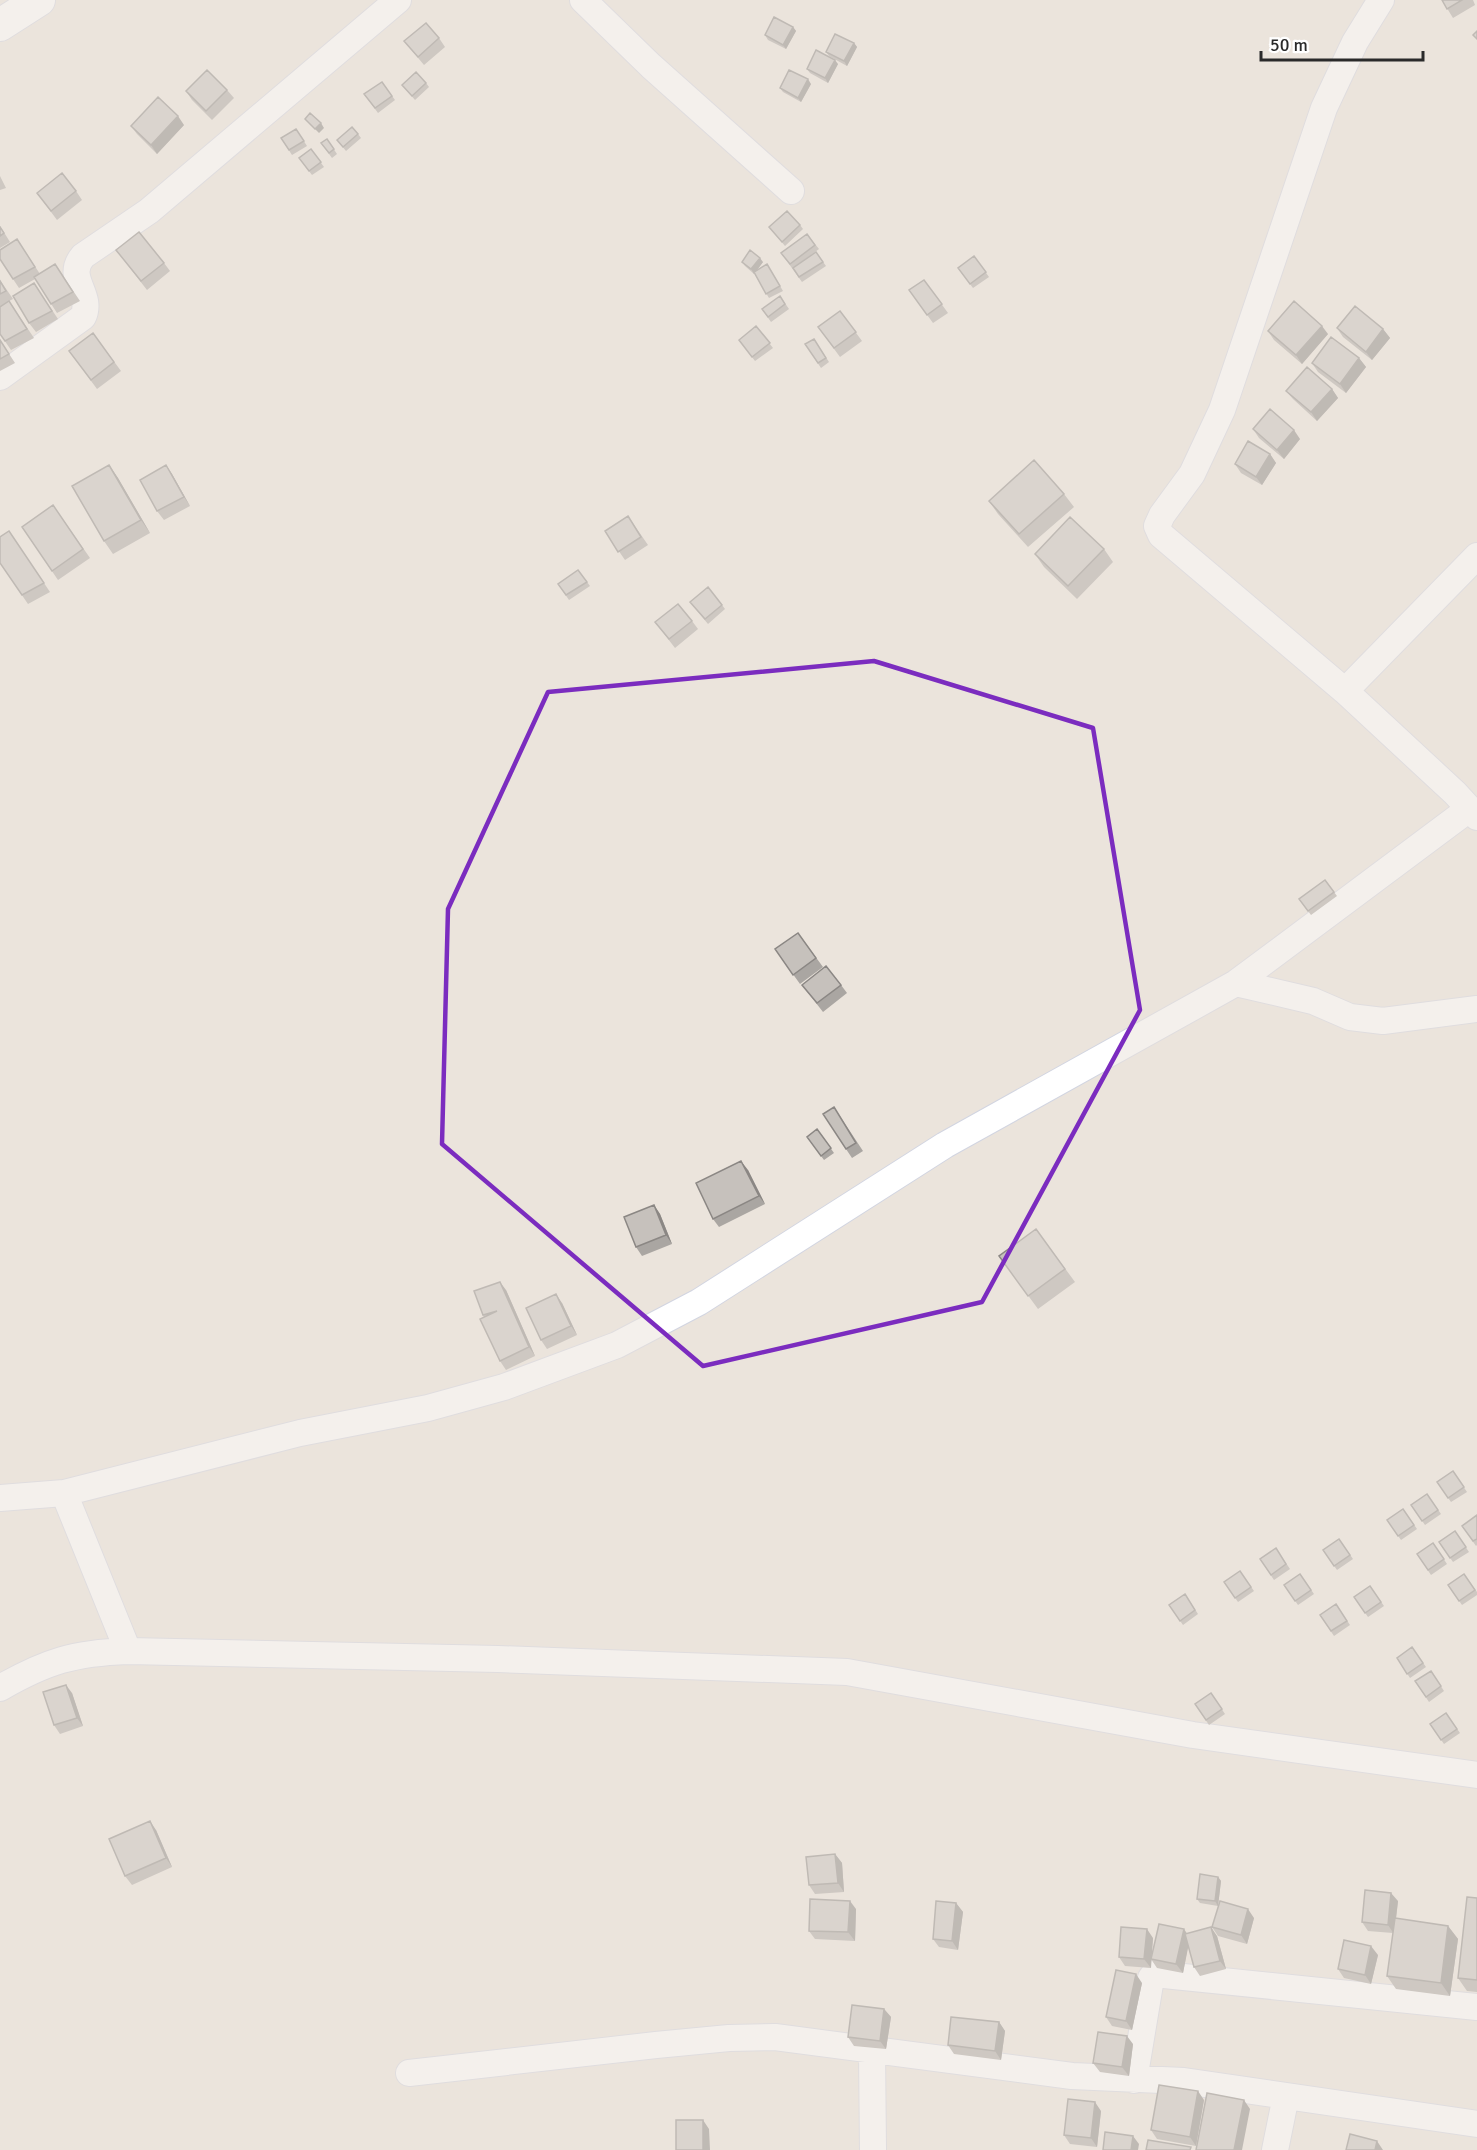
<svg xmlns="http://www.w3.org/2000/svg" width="1477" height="2150" font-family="Signika,sans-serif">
<rect width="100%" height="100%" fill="#ebe4dc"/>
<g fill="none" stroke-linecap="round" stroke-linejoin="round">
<defs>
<path id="minor" d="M583,0L651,66L791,191
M1381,0L1355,42L1324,108L1222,410L1192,474L1162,515L1157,526L1161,535L1345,691L1455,793L1477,817
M0,377L83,317C94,294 64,278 83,256L149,211L398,0
M1345,691L1477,556
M1236,983L1313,1001L1350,1017L1383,1021L1477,1009
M0,1498L64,1493
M128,1651L64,1493L300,1433L428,1408L504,1387L617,1345L699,1302L945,1145L1236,983L1469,809
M0,1688C47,1661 74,1653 128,1651L498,1659L847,1672L1193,1735L1477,1775
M872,2051L873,2150
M409,2073L656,2045L729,2038L775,2037L1072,2076L1184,2081L1477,2124
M1134,2080L1151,1978L1154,1974L1477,2007
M1275,2150L1286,2096"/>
<path id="tertiary" d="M0,25L39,0"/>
</defs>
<use href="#minor" stroke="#d2d5e1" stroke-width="28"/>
<use href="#tertiary" stroke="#d2d5e1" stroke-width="34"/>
<use href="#minor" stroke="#fff" stroke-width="26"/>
<use href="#tertiary" stroke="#fff" stroke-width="32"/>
</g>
<path fill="#aaa6a2" d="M1442,0H1473L1475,5L1453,18Z
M793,27L796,31L786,49L768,40L765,35Z
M439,38L445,47L424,65L404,41Z
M854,43L857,47L847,66L829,56L826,52Z
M838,64L828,83L810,73L807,69Z
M382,82L395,100L378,113L364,94Z
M426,83L429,87L415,100L402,85Z
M811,84L801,102L783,92L780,88Z
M227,90L234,98L212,120L192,100L186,91Z
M184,125L157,154L137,134L131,126Z
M296,129L307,146L292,155L281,138Z
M358,134L361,138L346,151L337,140Z
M327,139L337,154L332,158L321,143Z
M311,149L324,167L312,175L299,158Z
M0,176L6,188L0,190Z
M76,191L82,200L57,220L37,193Z
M800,225L803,229L785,246L769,227Z
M0,226L10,242L0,248Z
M807,234L819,249L796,266L816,252L826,266L802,282L781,253Z
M17,239L40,274L55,264L80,301L57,313L35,279L19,288L13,279Z
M116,250L164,263L170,271L147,290Z
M974,256L989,277L973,288L958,268Z
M742,262H763L757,270L770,269L783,291L769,298L754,273V274L745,266Z
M0,280L13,299L9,301L34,338L11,350L0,334Z
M924,280L948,313L933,323L909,290Z
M34,283L58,319L36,332L29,323Z
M780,296L789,309L771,322L762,309Z
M840,311L862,341L840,357L818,327Z
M756,326L773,348L755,361L739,340Z
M1337,328L1383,329L1390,338L1372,360L1343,337Z
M1268,331L1328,334L1302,364L1274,340Z
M93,333L121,371L97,389L69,351Z
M814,339L829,362L821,368L805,344Z
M0,340L15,363L0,371Z
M1359,358L1366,367L1346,393L1318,372L1312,363Z
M1332,389L1338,398L1317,421L1293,399L1286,391Z
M1253,429L1300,439L1284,459L1259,438Z
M1270,454L1276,463L1262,485L1241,473L1235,464Z
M109,465L118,478L150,533L113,554L104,541Z
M166,465L172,474L190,506L164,520L157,511Z
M1064,494L1074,507L1028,547L998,514L989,501Z
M53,505L90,558L58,580L22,527Z
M628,516L648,545L625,560L605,531Z
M9,531L50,592L28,604L0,563Z
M1104,549L1113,562L1077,599L1044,567L1035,554Z
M578,570L590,586L569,600L558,584Z
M722,605L725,609L708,624L693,606Z
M692,621L698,629L675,648L655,622Z
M1325,880L1337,896L1311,915L1299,899Z
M798,933L823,967L800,984L775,949Z
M802,985H841L847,993L823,1012Z
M834,1107L863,1151L852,1158L846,1149Z
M817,1129L834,1153L824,1160L807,1137Z
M748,1170L765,1204L719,1227L713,1219Z
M654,1205L660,1214L672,1244L642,1256L636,1247Z
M1036,1229L1075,1282L1038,1309L999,1256Z
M506,1290L535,1356L506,1370L500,1361L483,1315Z
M562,1303L577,1335L547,1349L541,1340Z
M1453,1471L1467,1492L1451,1502L1437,1482Z
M1427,1494L1441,1514L1425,1525L1411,1505Z
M1403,1509L1417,1529L1401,1540L1387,1520Z
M1477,1515V1545L1476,1546L1462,1526Z
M1455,1531L1469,1552L1453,1562L1439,1542Z
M1339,1539L1353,1559L1337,1570L1323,1550Z
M1433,1543L1447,1564L1431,1575L1417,1554Z
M1276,1548L1290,1569L1274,1580L1260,1559Z
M1240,1571L1254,1591L1238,1602L1224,1582Z
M1300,1574L1314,1594L1298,1605L1284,1585Z
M1464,1574L1477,1592V1595L1462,1605L1448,1585Z
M1370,1586L1384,1606L1368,1617L1354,1597Z
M1185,1594L1198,1614L1183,1625L1169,1605Z
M1336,1604L1350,1625L1334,1636L1320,1615Z
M1412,1647L1426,1667L1410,1678L1397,1658Z
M1431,1671L1444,1691L1429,1702L1415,1681Z
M72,1693L83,1726L60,1734L54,1725Z
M1211,1693L1225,1714L1209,1725L1195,1704Z
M1446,1713L1460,1733L1444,1744L1430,1724Z
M156,1830L172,1867L132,1885L125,1876Z
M835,1854L842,1863L844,1892L815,1894L809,1885Z
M1218,1877L1221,1881L1218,1906L1200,1903L1197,1899Z
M1477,1898V1992L1467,1991L1458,1978Z
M1398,1901L1396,1919L1448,1926L1458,1939L1450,1996L1396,1989L1387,1976L1393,1933L1368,1931L1362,1922Z
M956,1903L963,1912L958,1950L939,1947L933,1939Z
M856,1909L855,1941L815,1939L809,1931Z
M1254,1918L1247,1944L1218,1936L1212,1927Z
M1187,1934L1217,1936L1226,1969L1200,1976L1194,1967L1188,1946L1183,1973L1157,1968L1151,1959V1968L1125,1966L1119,1957L1153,1938L1151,1958Z
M1378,1955L1371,1984L1344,1978L1338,1969Z
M1142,1983L1132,2030L1112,2026L1106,2017Z
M884,2009L891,2017L886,2049L854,2046L848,2037Z
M999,2022L1005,2031L1001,2060L954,2054L948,2045Z
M1133,2044L1129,2076L1100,2072L1093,2063Z
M1204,2100L1196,2146L1157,2139L1151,2130Z
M1101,2111L1097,2147L1070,2144L1064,2135Z"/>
<path fill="#8b8784" d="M793,27L796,31L786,49L783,45Z
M854,43L857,47L847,66L844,61Z
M835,60L838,64L828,83L825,78Z
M808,79L811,84L801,102L798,98Z
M178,116L184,125L157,154L151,145Z
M321,123L324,128L319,133L315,129Z
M760,258L763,262L754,274L751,269Z
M1322,326L1328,334L1302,364L1296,355Z
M1383,329L1390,338L1372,360L1366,352Z
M1359,358L1366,367L1346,393L1340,384Z
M1332,389L1338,398L1317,421L1311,412Z
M1294,430L1300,439L1284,459L1277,450Z
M1270,454L1276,463L1262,485L1256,477Z
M109,465L118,478L150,533L141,520Z
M166,465L172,474L190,506L184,497Z
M741,1161L748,1170L765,1204L759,1196Z
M654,1205L660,1214L672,1244L666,1235Z
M500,1282L506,1290L535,1356L529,1347Z
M556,1294L562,1303L577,1335L571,1326Z
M66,1685L72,1693L83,1726L77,1718Z
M150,1821L156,1830L172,1867L166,1858Z
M835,1854L842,1863L844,1892L838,1883Z
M1218,1877L1221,1881L1218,1906L1215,1901Z
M1391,1893L1398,1901L1394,1934L1388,1925Z
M850,1901L856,1909L855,1941L848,1932Z
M956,1903L963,1912L958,1950L952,1941Z
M1248,1909L1254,1918L1247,1944L1241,1935Z
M1448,1926L1458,1939L1450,1996L1441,1983Z
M1211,1927L1217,1936L1226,1969L1220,1961Z
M1147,1929L1153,1938L1151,1968L1144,1959Z
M1184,1929L1190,1938L1183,1973L1176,1964Z
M1371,1946L1378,1955L1371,1984L1365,1975Z
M1136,1974L1142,1983L1132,2030L1126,2021Z
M884,2009L891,2017L886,2049L880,2041Z
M999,2022L1005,2031L1001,2060L995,2051Z
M1127,2036L1133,2044L1129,2076L1122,2067Z
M1198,2091L1204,2100L1196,2146L1190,2137Z
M1244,2100L1250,2109L1242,2150H1234Z
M1095,2102L1101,2111L1097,2147L1091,2138Z
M703,2120L709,2129L710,2150H703Z
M1133,2136L1139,2144L1138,2150H1131Z
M1377,2141L1383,2150H1375Z"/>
<path fill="#c6c1bc" stroke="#8b8784" stroke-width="1.5" d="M1442,0H1462L1447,9Z
M774,17L793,27L783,45L765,35Z
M426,23L439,38L418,57L404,41Z
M1477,31V39L1473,35Z
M835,34L854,43L844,61L826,52Z
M816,50L835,60L825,78L807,69Z
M207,70L227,90L206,111L186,91Z
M789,70L808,79L798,98L780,88Z
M416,72L426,83L412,96L402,85Z
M382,82L392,96L375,108L364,94Z
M158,97L178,116L151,145L131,126Z
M310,113L321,123L315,129L305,119Z
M352,127L358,134L343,147L337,140Z
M296,129L304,141L289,150L281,138Z
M327,139L334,149L329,153L321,143Z
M311,149L321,162L309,171L299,158Z
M62,173L76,191L51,211L37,193Z
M787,211L800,225L782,242L769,227Z
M0,227L4,233L0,236Z
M139,232L164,263L141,281L116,250Z
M807,234L815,245L790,264L781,253Z
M17,239L35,267L13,279L0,259V250Z
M750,250L760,258L751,269L742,262Z
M816,252L823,262L799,277L793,268Z
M974,256L986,272L970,284L958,268Z
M55,264L73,292L51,304L34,277Z
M767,264L780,286L766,294L754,272Z
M924,280L942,304L927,315L909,290Z
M0,281L6,291L0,294Z
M34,283L52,311L29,323L13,296Z
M780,296L785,304L768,317L762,309Z
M9,301L27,329L5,341L0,334V307Z
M1294,301L1322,326L1296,355L1268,331Z
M1355,306L1383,329L1366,352L1337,328Z
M840,311L856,332L834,348L818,327Z
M756,326L770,343L752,357L739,340Z
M93,333L114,362L91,380L69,351Z
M1331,337L1359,358L1340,384L1312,363Z
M814,339L826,358L818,363L805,344Z
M0,340L9,354L0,359Z
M1307,367L1332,389L1311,412L1286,391Z
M1270,409L1294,430L1277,450L1253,429Z
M1248,441L1270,454L1256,477L1235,464Z
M1034,460L1064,494L1019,534L989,501Z
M109,465L141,520L104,541L72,486Z
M166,465L184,497L157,511L140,480Z
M53,505L83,549L52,571L22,527Z
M628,516L641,537L618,552L605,531Z
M1070,517L1104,549L1068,586L1035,554Z
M9,531L44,583L22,595L0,563V537Z
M578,570L587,582L566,595L558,584Z
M708,587L722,605L705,619L690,602Z
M678,604L692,621L669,639L655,622Z
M1325,880L1334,892L1308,911L1299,899Z
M798,933L816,958L793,975L775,949Z
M826,966L841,985L817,1003L802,985Z
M834,1107L856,1143L846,1149L823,1114Z
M817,1129L831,1148L821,1156L807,1137Z
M741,1161L759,1196L713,1219L696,1183Z
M654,1205L666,1235L636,1247L624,1217Z
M1036,1229L1065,1269L1028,1296L999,1256Z
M500,1282L529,1347L500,1361L480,1319L497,1311L483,1315L474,1291Z
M556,1294L571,1326L541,1340L526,1308Z
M1453,1471L1464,1487L1448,1498L1437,1482Z
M1427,1494L1438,1510L1422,1521L1411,1505Z
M1403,1509L1414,1525L1398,1536L1387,1520Z
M1477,1515V1539L1473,1541L1462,1526Z
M1455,1531L1466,1547L1450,1558L1439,1542Z
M1339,1539L1350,1555L1334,1566L1323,1550Z
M1433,1543L1444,1559L1428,1570L1417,1554Z
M1276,1548L1286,1564L1271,1575L1260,1559Z
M1240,1571L1251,1587L1235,1598L1224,1582Z
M1300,1574L1311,1590L1295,1601L1284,1585Z
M1464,1574L1475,1590L1459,1601L1448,1585Z
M1370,1586L1381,1602L1365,1613L1354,1597Z
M1185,1594L1195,1610L1180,1621L1169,1605Z
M1336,1604L1347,1621L1331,1631L1320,1615Z
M1412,1647L1423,1663L1407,1674L1397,1658Z
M1431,1671L1441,1686L1426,1697L1415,1681Z
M66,1685L77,1718L54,1725L43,1692Z
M1211,1693L1222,1709L1206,1720L1195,1704Z
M1446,1713L1457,1729L1441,1740L1430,1724Z
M150,1821L166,1858L125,1876L109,1839Z
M835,1854L838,1883L809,1885L806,1857Z
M1200,1874L1218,1877L1215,1901L1197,1899Z
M1365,1890L1391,1893L1388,1925L1362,1922Z
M1467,1897L1477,1898V1980L1458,1978Z
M810,1899L850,1901L848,1932L809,1931Z
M936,1901L956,1903L952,1941L933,1939Z
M1220,1901L1248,1909L1241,1935L1212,1927Z
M1395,1918L1448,1926L1441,1983L1387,1976Z
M1159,1924L1184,1929L1176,1964L1151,1959Z
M1121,1927L1147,1929L1144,1959L1119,1957Z
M1211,1927L1220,1961L1194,1967L1185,1934Z
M1344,1940L1371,1946L1365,1975L1338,1969Z
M1116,1970L1136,1974L1126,2021L1106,2017Z
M852,2005L884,2009L880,2041L848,2037Z
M951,2017L999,2022L995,2051L948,2045Z
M1098,2032L1127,2036L1122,2067L1093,2063Z
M1159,2085L1198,2091L1190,2137L1151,2130Z
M1207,2093L1244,2100L1234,2150H1196Z
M1068,2099L1095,2102L1091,2138L1064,2135Z
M676,2120H703V2150H676Z
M1105,2132L1133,2136L1131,2150H1103Z
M1350,2134L1377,2141L1375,2150H1346Z
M1148,2140L1191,2147L1190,2150H1146Z"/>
<path d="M0 0H1477V2150H0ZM874,661L1093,728L1140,1010L982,1302L703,1366L442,1144L448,909L548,692Z" fill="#ebe4dc" fill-opacity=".55" fill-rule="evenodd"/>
<path fill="none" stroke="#7b2cbf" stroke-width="4.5" stroke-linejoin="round" d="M874,661L1093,728L1140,1010L982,1302L703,1366L442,1144L448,909L548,692Z"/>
<path d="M1261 51v9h162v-9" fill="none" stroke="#2a2a2a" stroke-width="3"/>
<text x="1270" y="51" font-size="18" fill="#2a2a2a" stroke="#ffffff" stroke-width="4.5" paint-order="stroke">50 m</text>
</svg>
